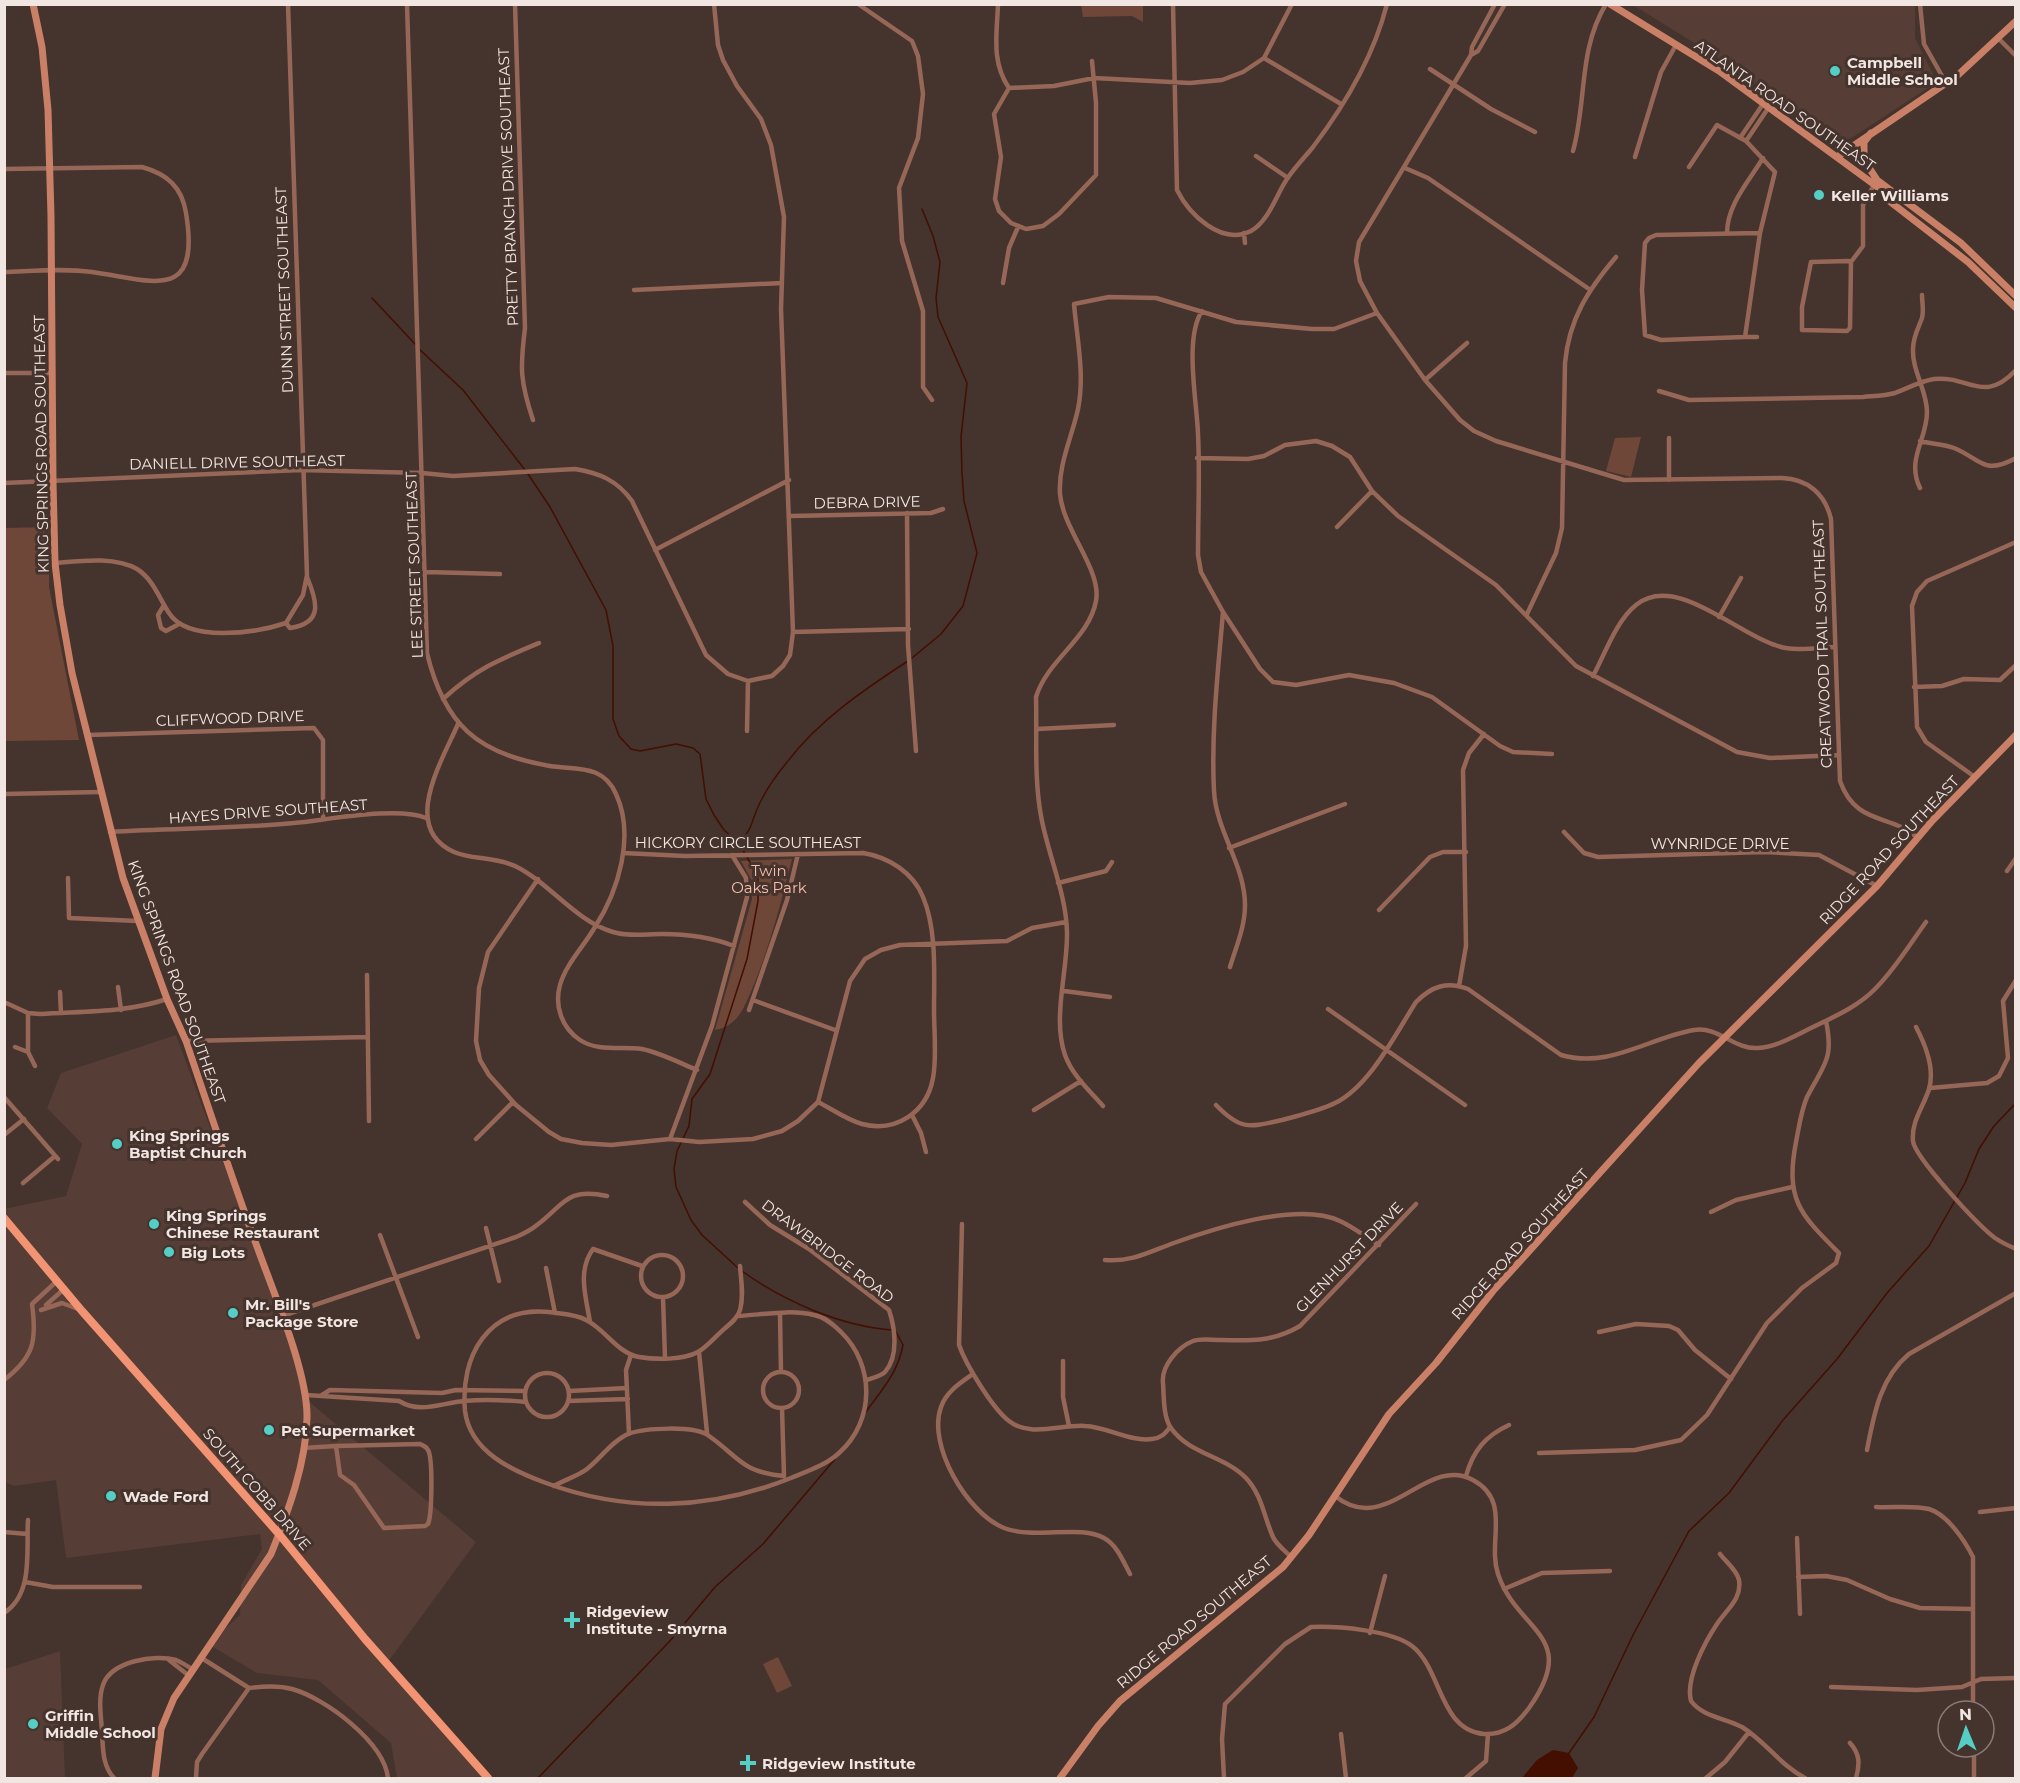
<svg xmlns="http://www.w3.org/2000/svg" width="2020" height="1783" font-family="Montserrat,sans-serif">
<rect width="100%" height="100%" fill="#45332d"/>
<path fill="#563d35" d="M1633,5H1915V38L1937,82L1853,137L1839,143L1717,57Z
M176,1035L279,1314L306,1399L476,1542L388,1662L485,1778H397L391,1743L318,1680L257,1673L208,1644L240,1615L241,1585L262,1549L260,1534L66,1558L56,1480L14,1486L5,1482L4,1209L66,1196L82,1144L47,1108L61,1073Z
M60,1651L65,1778H5V1669Z"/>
<path fill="#6e4739" d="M1081,5H1143V22L1132,16L1083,17Z
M1641,437L1631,477L1606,471L1615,438Z
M49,527V587L79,740L5,741L4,528Z
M792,859C781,904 764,968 743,1009C737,1020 728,1028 715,1030L752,899V881L741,861Z
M778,1657L792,1686L777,1693L763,1664Z"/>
<path fill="#440e00" d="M1553,1750L1569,1753L1578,1768L1572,1778H1522L1537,1760Z"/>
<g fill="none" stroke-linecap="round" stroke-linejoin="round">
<path stroke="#440e00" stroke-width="1.5" d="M372,298L415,344
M418,348L463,390L525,470
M528,474L550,507L606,610L613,646V719L619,736L631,749L640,751L676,744L693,748L700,754L706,799L714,815L724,830L738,842L751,864L758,868V901L747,959L710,1074L692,1099L689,1126L677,1151L674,1169L676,1187L691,1220L702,1235L738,1268
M912,658L941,634L963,606L977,553L964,501L962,473L961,437L967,383L938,317L936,298L940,262L933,236L922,209
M739,842C752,831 751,822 758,807C765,791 777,774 788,761C819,720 865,689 908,661
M742,1271C783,1301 840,1326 892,1330
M865,1413C881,1391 898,1373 903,1345L896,1332
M1569,1753L1594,1717L1633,1635L1689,1531L1729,1493L1783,1420L1837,1359L1887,1293L1929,1246L1965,1183L1979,1149L1994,1126L2016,1103
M538,1778L669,1642L715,1587L763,1544L835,1459"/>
<path stroke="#966757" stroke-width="4.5" d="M407,4L427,653C444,724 477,754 550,766C576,770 603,764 616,794C635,835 619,890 595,927C584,946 566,964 560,985C554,1006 562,1028 580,1040C598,1052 622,1046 642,1049C661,1053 680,1063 697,1070
M515,4L525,328C520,368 520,381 533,420
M858,4L912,41L918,56L923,94L918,138L899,188L902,241L923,311V387L932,400
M998,4C997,34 991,62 1009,88L994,114L1001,157L995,199L999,211L1011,223L1026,229L1043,226L1059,214L1096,175V103L1092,61
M1173,4L1177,190C1189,214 1221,246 1251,231C1269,221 1276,195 1287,179C1295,167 1305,157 1313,147C1345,105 1374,55 1387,4
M1495,4L1472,47L1471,55L1359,242L1356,261L1360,281L1377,313L1425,380L1460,420L1474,431L1496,441L1624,480L1782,478C1808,479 1825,494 1831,519L1840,781C1856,826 1890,813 1918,838
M1920,4L1924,44L1946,83
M1998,38L2016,56
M1471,55L1478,51L1505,4
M1264,58L1341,104
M1430,69L1491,109L1535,132
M1009,88L1054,86L1094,78L1190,83L1222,80L1243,72L1264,58L1292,4
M1740,138L1763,104
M1746,141L1769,107
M1573,151C1587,101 1578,50 1606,4
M1256,156L1288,178
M1635,157L1661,72L1676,45
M1689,167L1717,125L1746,141L1775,172L1760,233L1745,337H1757
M1405,168L1428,178L1589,289
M4,169L142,167C167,174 182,187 186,213C201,304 152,280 92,272C64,268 33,271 4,272
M1244,233L1245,243
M1727,233C1727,205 1749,181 1763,158
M1848,261L1851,262L1850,328L1847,331L1802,330V307L1811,262Z
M1851,262L1863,246V205L1874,185
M1003,283L1009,248L1018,227
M634,290L782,283
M1202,311C1184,338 1197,402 1198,434C1200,474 1198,515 1198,555L1201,572L1223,612L1260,669L1273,682L1296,685L1349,675L1394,683L1432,697L1500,746L1513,752L1552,754
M1745,337L1661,340L1645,335L1642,290L1645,243L1649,238L1656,235L1760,233
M4,373H53
M1425,380L1467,343
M1659,391L1689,400L1863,397C1873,396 1884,396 1895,393C1908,388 1921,381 1934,379C1969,375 1983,405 2016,370
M1920,441C1931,444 1943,444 1954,448C1981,459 1983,476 2016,458
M1197,458L1248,459L1264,456L1285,445L1316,441L1332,446L1350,457L1372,491L1398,516L1496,585L1576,666L1737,752L1770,758L1838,755
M1669,480V438
M4,483L301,470L422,473L453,476L575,469C599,473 617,480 632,501L706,655L728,674L748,681L772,676L783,666L790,655L793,632L781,309L784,217L771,145L761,119L737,86L723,60L718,45L714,4
M1920,488C1906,459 1927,440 1927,412C1927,390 1912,371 1913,349C1913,337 1918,329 1922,318C1924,311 1922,302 1922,295
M907,513L908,645L916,751
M791,516L931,513L943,509
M1337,527L1372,491
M655,550L789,480
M55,563C80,561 114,556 137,569C153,579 159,598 169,613C188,643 256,633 286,623L303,595L307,575L288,4
M426,572L500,574
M164,605L158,615L161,628L166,631L179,624
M1223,612C1218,671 1211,732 1214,791C1216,831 1245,865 1245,905C1245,927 1236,947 1230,967
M1527,614L1556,553L1562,528L1565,363C1569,319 1588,290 1616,257
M1719,617L1741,578
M286,623L290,628C324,623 317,601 307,577
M793,632L909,629
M1593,676C1605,654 1616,621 1636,605C1675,573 1736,633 1775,645C1793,652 1815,648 1834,647
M1914,687L1942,686L1964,679L2000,680L2016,665
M443,699C476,669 498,660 539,643
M458,724C442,761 400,828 454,852C472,860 493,856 515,866C550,883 575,921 613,932C629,937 646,934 662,934C687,934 711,937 734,946
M1037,729L1114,725
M747,731L748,681
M88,735L314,728L323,740V819
M1975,777L1926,742L1917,727L1912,606L1917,592L1927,581L2016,542
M4,794L101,792
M110,832C171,828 233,829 294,823C327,820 398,806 426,818
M1564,832L1584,853L1598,857L1765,852L1819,855L1877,886
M1229,848L1345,804
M623,853L685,856L863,853C888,857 913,872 923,897C937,930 934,974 934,1010C934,1032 937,1057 933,1078C927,1112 896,1133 862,1124C847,1120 832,1109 818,1102
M2007,871L2016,858
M68,878L69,918L138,921
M538,879L488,952L479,988L476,1041L480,1060L489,1075L516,1105L549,1132L561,1139L582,1143L611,1145L670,1139L699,1142L753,1139L782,1131L798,1121L818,1102L850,981L865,959L881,950L900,945L1007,941L1032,928L1066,922
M1058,883L1106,871L1112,862
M1379,910L1430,857L1443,852H1466
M367,975L369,1121
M1459,986L1466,946L1463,770L1469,753L1484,734
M118,987L121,1010
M1064,991L1110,997
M60,992L61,1013
M753,1000L835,1030
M4,1002L28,1013L40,1014C83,1011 125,1013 167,999
M1328,1009L1465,1105
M749,1010L787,900L798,854
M28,1013V1052L35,1066
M1916,1027C1925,1044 1935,1069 1929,1089C1924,1106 1911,1121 1913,1141C1915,1158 1979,1226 1995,1238C2001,1242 2009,1246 2016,1249
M186,1041L368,1037
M15,1047L28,1052
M1930,1088L1987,1083L1999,1076L2008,1058L2003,1001L2016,980
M4,1097L58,1159
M1216,1105C1241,1131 1250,1127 1282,1120C1300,1115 1319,1111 1335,1103C1370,1086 1396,1033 1416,1002C1432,986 1447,981 1468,989L1561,1055C1609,1069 1648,1038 1694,1030C1719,1026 1734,1050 1758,1048C1775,1047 1791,1038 1805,1031C1829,1019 1857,1008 1876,988C1895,969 1910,944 1926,922
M1103,1106C1090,1091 1072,1075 1065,1055C1052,1017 1068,971 1067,932C1066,893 1048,855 1041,816C1034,778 1037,736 1036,697C1047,660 1089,639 1096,601C1102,570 1063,530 1060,494C1058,465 1072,437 1078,409C1085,375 1077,339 1074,304L1109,297L1156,298L1236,322L1312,329H1334L1377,313
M1034,1110L1081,1081
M913,1117L921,1133L926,1152
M4,1135L24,1119
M476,1139L513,1102
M670,1139L712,1026L747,897L746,878L732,855
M23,1183L55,1156
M745,1202L770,1225L809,1249L889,1310C895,1328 899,1356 885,1372C881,1376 872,1378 867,1380
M1711,1212L1736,1200L1792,1187
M962,1224L959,1345C966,1365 993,1409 1009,1421C1030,1438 1062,1424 1085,1426C1108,1427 1130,1442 1152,1439C1161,1438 1165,1434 1170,1427
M486,1228L499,1281
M380,1235L418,1337
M641 1276a21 21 0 1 1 42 0a21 21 0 1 1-42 0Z
M1105,1260C1131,1262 1147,1253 1171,1244C1212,1229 1298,1201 1340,1221C1353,1227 1366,1237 1379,1245
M546,1268L555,1313
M663,1297L665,1358
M46,1305L64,1289
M41,1310L62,1303L78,1309
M780,1314L781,1372
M282,1316L516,1237C523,1234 531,1230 537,1225C564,1205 566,1187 607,1196
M738,1316C761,1315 790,1309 814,1315C825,1317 833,1324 841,1332C875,1365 875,1421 839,1453C826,1465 808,1471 791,1478C711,1510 627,1513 546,1483C513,1471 470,1452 465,1411C460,1356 488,1306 549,1312C561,1314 576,1314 586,1320C605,1329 617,1353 639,1357C656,1360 683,1360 698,1352C707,1347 715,1337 723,1330C730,1324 738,1318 740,1310C744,1296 741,1280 740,1266
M590,1322C586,1297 577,1271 593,1249L642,1266
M1599,1332L1636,1324L1669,1326L1678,1330L1695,1350L1731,1379
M699,1352L707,1433
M1063,1361V1397L1069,1426
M763 1390a18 18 0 1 1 36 0a18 18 0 1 1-36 0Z
M525 1395a22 22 0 1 1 44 0a22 22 0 1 1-44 0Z
M973,1374C960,1383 946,1392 941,1407C927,1445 967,1513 1004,1528C1035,1540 1080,1524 1104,1538C1117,1545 1123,1561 1130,1574
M4,1380C34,1357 37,1341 32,1304L58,1280
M569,1391L627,1388
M306,1395L399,1401C420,1414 441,1403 464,1401C484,1399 506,1400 526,1402
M322,1395L330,1390L442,1393L456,1390L525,1391
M568,1401L628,1399
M782,1408L784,1476
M629,1434L626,1370L631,1355
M303,1448L336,1446L340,1475L354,1485L384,1528L425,1526L428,1524C432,1515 433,1458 428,1450C426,1446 424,1446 420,1444L336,1446
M1867,1450C1874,1414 1880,1378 1909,1354L2016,1293
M1539,1453L1635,1450L1681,1440L1707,1415L1767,1323L1802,1288L1836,1263L1839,1253C1800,1214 1785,1200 1796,1142C1799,1127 1801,1111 1807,1097C1824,1064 1834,1060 1826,1021
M1466,1476C1473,1451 1485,1436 1509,1425
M554,1486C564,1480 578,1476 587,1469C600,1459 612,1441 628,1434C644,1428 695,1425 709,1436C739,1457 741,1472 784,1476
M1876,1507C1893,1508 1913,1505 1929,1509C1947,1514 1965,1541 1973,1557V1711
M1980,1512L2016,1508
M4,1532L27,1534
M1797,1538L1800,1614
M1720,1554C1726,1562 1737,1570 1739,1580C1742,1599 1727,1609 1717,1624C1705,1642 1685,1679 1691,1701C1703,1717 1725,1718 1742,1727C1765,1741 1780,1765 1805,1778
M1291,1557C1285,1551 1276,1544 1273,1537C1264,1517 1262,1495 1246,1478C1225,1456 1189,1454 1171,1428C1163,1417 1164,1396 1163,1383C1161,1366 1178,1347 1193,1341C1201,1338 1212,1340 1220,1340C1250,1341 1273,1342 1300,1326L1416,1204
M1798,1577L1826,1576L1847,1580L1890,1599L1920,1608L1972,1609
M25,1582L53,1587H140
M1504,1589L1542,1573L1610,1571
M4,1613C34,1594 26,1550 28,1520
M1370,1633L1385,1576
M200,1657L249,1688
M169,1660L188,1675
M1831,1687L1917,1690L1962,1687L1981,1679L2016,1678
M1341,1734L1346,1778
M1850,1743C1860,1754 1860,1764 1856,1778
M114,1778C102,1765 103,1748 102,1731C101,1716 98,1699 103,1685C111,1661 155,1654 176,1660C181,1662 187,1666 192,1669
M196,1778L197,1762L202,1754L249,1688C264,1686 278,1685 292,1689C325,1698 384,1742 388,1778
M1224,1778L1222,1739L1225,1704L1285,1644L1311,1627C1337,1626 1391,1630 1412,1646C1442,1669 1439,1730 1484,1734C1505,1735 1517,1724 1529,1708C1581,1635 1517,1632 1498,1574C1487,1541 1512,1501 1473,1480C1426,1454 1387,1538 1335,1496
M1466,1778L1486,1761L1488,1734
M1706,1778L1725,1762L1749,1732
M1974,1778V1747"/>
<path stroke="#ca8067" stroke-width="7" d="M33,4L42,47L48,110L51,216L53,482L55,563L60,605L72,673L123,878L167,999L186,1041C210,1112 233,1182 259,1252C275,1296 308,1374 307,1418C306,1464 288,1512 271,1554L174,1698L161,1729L155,1778
M1610,4L1719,71L1883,191L1895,193
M1871,133L1864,142V160L1877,180L1961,243L2016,296
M1837,157L1958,75L2016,21
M1883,191L1888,200L1968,262L2016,308
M1060,1778L1098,1726L1120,1701L1283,1567L1309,1535L1389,1414L1436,1363L1493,1291L1699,1063L1877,886L1932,821L2016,735"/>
<path stroke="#f29373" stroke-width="8" d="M4,1218L82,1311L279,1534L365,1639L488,1778"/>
</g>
<g fill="#55cec6" stroke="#45332d" stroke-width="2">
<circle cx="1835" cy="71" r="6"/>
<circle cx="1819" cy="195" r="6"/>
<circle cx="117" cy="1144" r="6"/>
<circle cx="154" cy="1224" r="6"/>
<circle cx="169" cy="1252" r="6"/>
<circle cx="233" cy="1313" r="6"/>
<circle cx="269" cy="1430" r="6"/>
<circle cx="111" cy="1496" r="6"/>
<path d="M569 1611h6v6h6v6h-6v6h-6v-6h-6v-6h6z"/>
<circle cx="33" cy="1724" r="6"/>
<path d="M745 1754h6v6h6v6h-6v6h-6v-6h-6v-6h6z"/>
</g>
<g text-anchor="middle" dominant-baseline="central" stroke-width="6" stroke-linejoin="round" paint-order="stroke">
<g font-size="15" font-weight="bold" fill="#f2e6e2" stroke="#45332d" text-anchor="start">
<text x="1847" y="62">Campbell<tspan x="1847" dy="17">Middle School</tspan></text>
<text x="1831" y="195">Keller Williams</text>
<text x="129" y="1135">King Springs<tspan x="129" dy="17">Baptist Church</tspan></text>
<text x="166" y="1215">King Springs<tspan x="166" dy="17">Chinese Restaurant</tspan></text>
<text x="181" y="1252">Big Lots</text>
<text x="245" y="1304">Mr. Bill's<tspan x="245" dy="17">Package Store</tspan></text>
<text x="281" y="1430">Pet Supermarket</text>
<text x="123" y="1496">Wade Ford</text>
<text x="586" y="1611">Ridgeview<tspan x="586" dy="17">Institute - Smyrna</tspan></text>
<text x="45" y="1715">Griffin<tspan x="45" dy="17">Middle School</tspan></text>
<text x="762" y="1763">Ridgeview Institute</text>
</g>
<g font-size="15" fill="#f2e6e2" stroke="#45332d">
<text transform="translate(1785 105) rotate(35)">ATLANTA ROAD SOUTHEAST</text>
<text transform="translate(508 187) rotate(-92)">PRETTY BRANCH DRIVE SOUTHEAST</text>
<text transform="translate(284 290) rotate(-92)">DUNN STREET SOUTHEAST</text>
<text transform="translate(41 444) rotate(-91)">KING SPRINGS ROAD SOUTHEAST</text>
<text transform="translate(237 462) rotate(-1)">DANIELL DRIVE SOUTHEAST</text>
<text transform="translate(867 502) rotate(-1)">DEBRA DRIVE</text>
<text transform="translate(414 565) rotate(-92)">LEE STREET SOUTHEAST</text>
<text transform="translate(1822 644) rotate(-92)">CREATWOOD TRAIL SOUTHEAST</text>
<text transform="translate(230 718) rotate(-2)">CLIFFWOOD DRIVE</text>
<text transform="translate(268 811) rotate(-4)">HAYES DRIVE SOUTHEAST</text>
<text x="748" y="842">HICKORY CIRCLE SOUTHEAST</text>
<text x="1720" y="843">WYNRIDGE DRIVE</text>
<text transform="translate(1889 850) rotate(-47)">RIDGE ROAD SOUTHEAST</text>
<text transform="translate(177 982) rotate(70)">KING SPRINGS ROAD SOUTHEAST</text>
<text transform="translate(1520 1244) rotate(-48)">RIDGE ROAD SOUTHEAST</text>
<text transform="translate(828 1251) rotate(37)">DRAWBRIDGE ROAD</text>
<text transform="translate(1349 1257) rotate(-46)">GLENHURST DRIVE</text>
<text transform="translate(257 1489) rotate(49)">SOUTH COBB DRIVE</text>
<text transform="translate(1194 1622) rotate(-40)">RIDGE ROAD SOUTHEAST</text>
</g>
<g font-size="15" fill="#f7bfad" stroke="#45332d">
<text x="769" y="870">Twin<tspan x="769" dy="17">Oaks Park</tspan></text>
</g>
</g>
<rect width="2020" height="1783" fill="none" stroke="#f2e6e2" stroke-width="12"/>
<g transform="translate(1966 1729) rotate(358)"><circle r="28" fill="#45332d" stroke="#8a7b75" stroke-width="1.5"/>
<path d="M0-4.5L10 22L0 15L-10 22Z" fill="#55cec6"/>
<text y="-9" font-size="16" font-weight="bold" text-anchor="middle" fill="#f2e6e2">N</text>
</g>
</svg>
